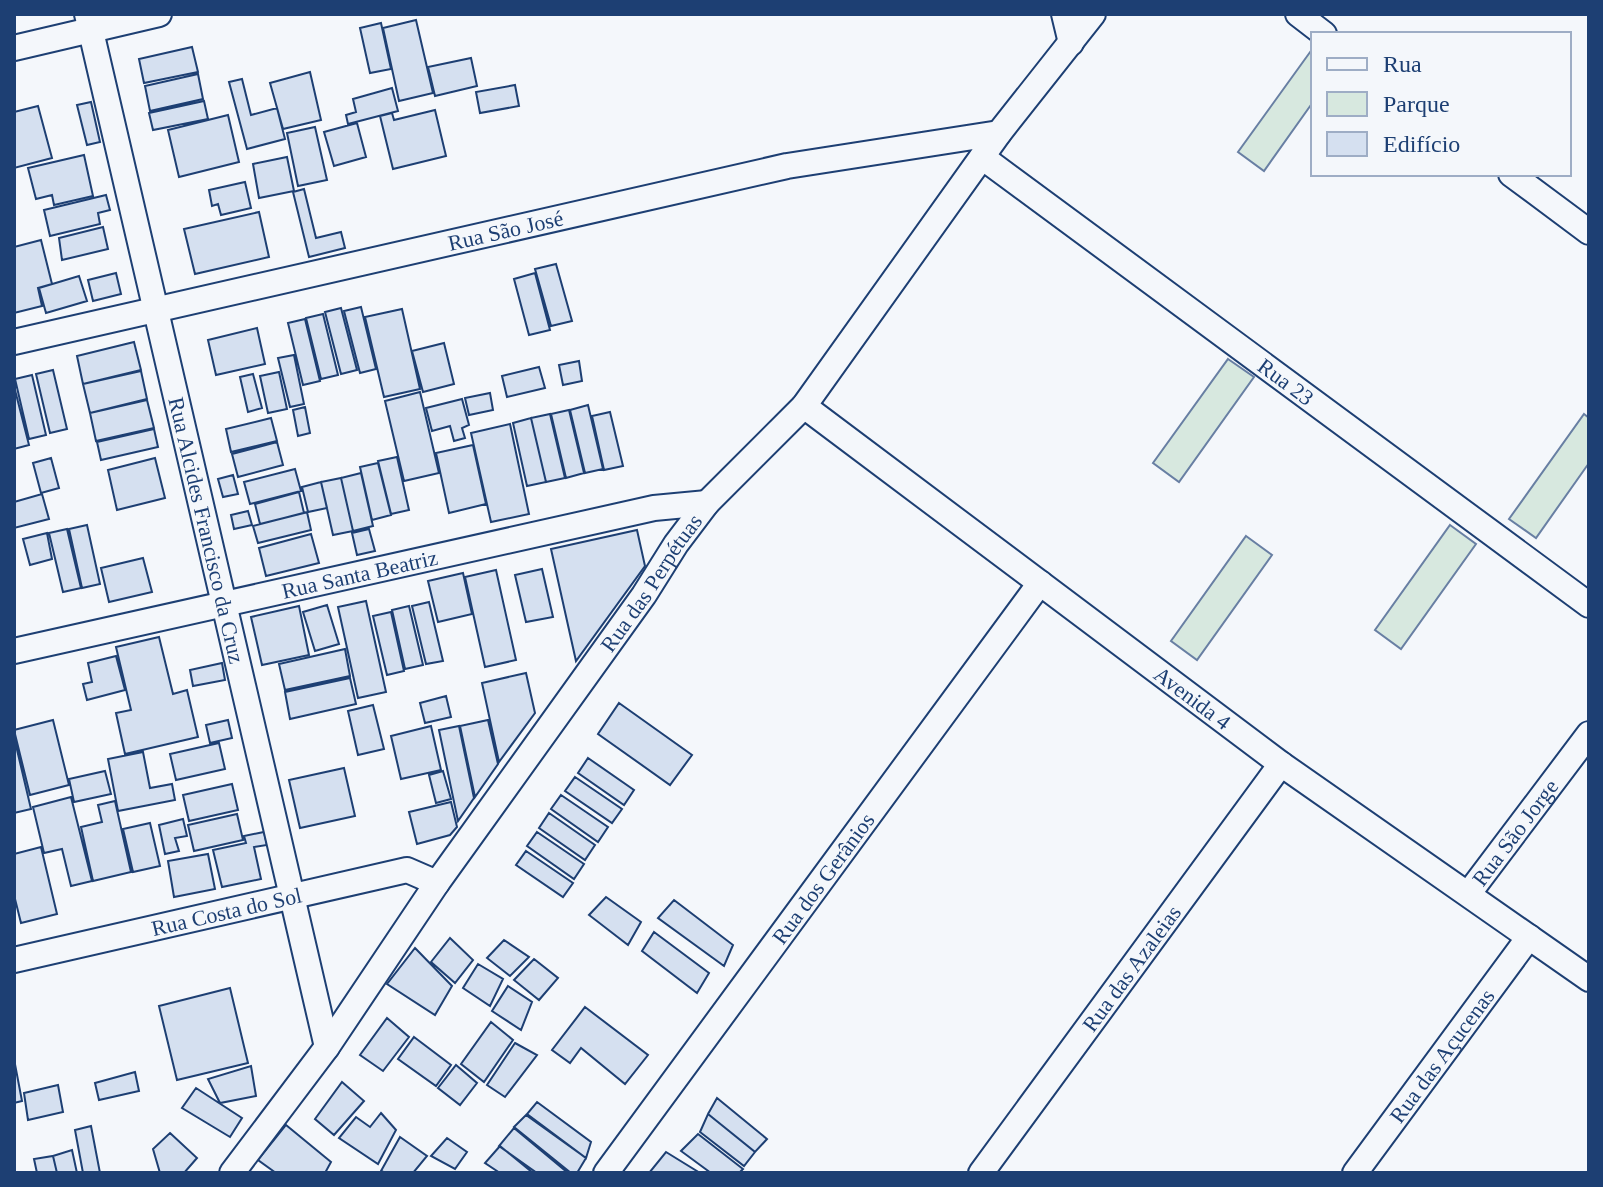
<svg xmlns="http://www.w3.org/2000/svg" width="1603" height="1187" font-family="Georgia,serif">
<rect width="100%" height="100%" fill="#f4f7fb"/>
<path fill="#d7e8df" stroke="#687fa3" stroke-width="2" d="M1313,48V102L1264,171L1238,152Z
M1228,359L1254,377L1179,482L1153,463Z
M1584,414L1589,418V463L1536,538L1509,519Z
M1450,525L1476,544L1401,649L1375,630Z
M1246,536L1272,555L1197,660L1171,641Z"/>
<path fill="#d5e0f0" stroke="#1d3f73" stroke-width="2" d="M416,20L433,93L399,101L383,28Z
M381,23L391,69L370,73L360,28Z
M192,47L198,72L144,83L139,59Z
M471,58L477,86L435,96L428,67Z
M310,72L321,120L283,129L270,83Z
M198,74L203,99L150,111L145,86Z
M242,79L251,115L277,108L285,139L247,149L229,82Z
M515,85L519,106L480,113L476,92Z
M392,88L398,111L348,124L346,115L356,112L353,99Z
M204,101L208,119L153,130L149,113Z
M91,102L100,142L87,145L77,105Z
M38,106L52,158L14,168V112Z
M435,110L446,156L393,169L380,116L392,113L394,120Z
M228,115L239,162L179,177L168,130Z
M357,123L366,157L334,166L324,132Z
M315,127L327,180L298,186L287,133Z
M84,155L93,196L54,205L52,195L36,199L28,168Z
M287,157L294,191L259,198L253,164Z
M245,182L251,208L221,215L218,204L212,206L209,190Z
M304,189L316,238L341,232L345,248L309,257L293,192Z
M106,195L110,210L98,213L100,224L50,236L44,210Z
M259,212L269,257L195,274L184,229Z
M103,227L108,249L62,260L59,238Z
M41,240L52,284L38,288L42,306L14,313V247Z
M556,264L572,321L551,326L535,269Z
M116,273L121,294L93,301L88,280Z
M535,273L550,330L529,335L514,279Z
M79,276L87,301L46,313L39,288Z
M361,307L376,369L360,373L344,311Z
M341,308L357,370L341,374L325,312Z
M402,309L420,389L384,397L365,317Z
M323,314L338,375L321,379L306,318Z
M305,319L320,381L303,385L288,323Z
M257,328L265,364L216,375L208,340Z
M134,342L141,370L83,384L77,356Z
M444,343L454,384L423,392L412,351Z
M294,355L304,404L290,407L278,358Z
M579,361L582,381L563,385L559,365Z
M539,367L545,388L507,397L502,376Z
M53,370L67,429L50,433L36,374Z
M141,371L147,399L90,413L83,384Z
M279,372L287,409L268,413L260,376Z
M253,374L262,408L248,412L240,377Z
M32,375L46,435L29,439L15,379Z
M14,386L29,445L14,449Z
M420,392L439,473L404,481L385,401Z
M490,393L493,410L469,415L465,398Z
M462,399L469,425L462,428L465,438L454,441L450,426L432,431L426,408Z
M147,400L154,428L96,441L90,413Z
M588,405L603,469L585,473L570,410Z
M305,407L310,433L298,436L293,410Z
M569,410L584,473L566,478L551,414Z
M610,412L623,466L604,470L592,416Z
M550,414L565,478L546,482L531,418Z
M271,418L277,441L231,452L226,429Z
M531,418L546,482L527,486L513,423Z
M510,424L529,514L491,522L471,433Z
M154,429L158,447L101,460L97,442Z
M277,442L283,465L238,477L232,454Z
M473,445L486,504L449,513L436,453Z
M397,457L409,510L391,514L378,461Z
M51,458L59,488L41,493L33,463Z
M155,458L165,498L117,510L108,470Z
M378,463L391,515L372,520L360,467Z
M295,469L301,491L250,504L244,482Z
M361,473L373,526L353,531L341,478Z
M233,475L238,494L223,497L218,479Z
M341,478L353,531L333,535L321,482Z
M321,482L327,508L308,512L302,487Z
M299,492L304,513L260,524L255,504Z
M42,494L49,519L14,528V502Z
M248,511L252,525L234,529L231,515Z
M307,512L311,530L258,543L253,526Z
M87,525L100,584L82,588L69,529Z
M67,529L81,588L63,592L49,533Z
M369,529L375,551L357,555L352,533Z
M637,530L645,566L576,661L551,549Z
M47,533L52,559L30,565L23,539Z
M311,534L319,563L266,576L259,548Z
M143,558L152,592L109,602L101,568Z
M542,569L553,617L526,622L515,575Z
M496,570L516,660L485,667L465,577Z
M463,573L472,614L438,622L428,581Z
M366,601L386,692L358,698L338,607Z
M429,602L443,661L426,664L412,606Z
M327,605L339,644L315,651L303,612Z
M299,606L309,655L262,665L251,617Z
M409,606L423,665L405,669L392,610Z
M391,612L404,671L387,675L373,616Z
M159,637L173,694L187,690L198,737L125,754L116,713L131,710L116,647Z
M345,649L350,676L285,690L279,664Z
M116,656L125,690L87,700L83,684L92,682L88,663Z
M222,663L225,680L193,686L190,670Z
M526,673L535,713L499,762L482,683Z
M350,678L356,704L290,719L285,692Z
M446,696L451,717L425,723L420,703Z
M619,703L692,755L670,785L598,734Z
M373,705L384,749L358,755L348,711Z
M53,720L69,785L30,795L14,730Z
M228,720L232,738L210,743L206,725Z
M488,720L498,764L475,797L460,726Z
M431,726L441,770L401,779L391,736Z
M459,726L474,798L458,821L439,730Z
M14,737L31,809L14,813Z
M219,743L225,769L176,780L170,754Z
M143,752L150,788L172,784L175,800L118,811L108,759Z
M588,758L634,790L624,805L578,773Z
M344,768L355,816L300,828L289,780Z
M105,771L111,794L74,802L69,779Z
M443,771L451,799L436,803L429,775Z
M575,777L622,809L612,823L565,791Z
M232,784L238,810L189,821L183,795Z
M561,795L608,827L598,842L551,809Z
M71,797L92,881L71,886L62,849L44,853L33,807Z
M115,801L131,872L93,881L81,827L102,822L98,805Z
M451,802L457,827L450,835L417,844L409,812Z
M549,813L595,845L585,860L539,828Z
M237,814L243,840L194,851L188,825Z
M183,819L187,836L175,838L179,851L165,854L159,825Z
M150,823L160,866L133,872L123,829Z
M264,832L267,845L254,847L261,879L222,887L213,850L246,843L244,836Z
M537,832L584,864L574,879L527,846Z
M41,847L57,914L21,923L14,895V854Z
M526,851L573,883L563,897L516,865Z
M208,854L215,889L174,897L168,861Z
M606,897L641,922L628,945L589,915Z
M674,900L733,945L724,966L658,918Z
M654,932L709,973L697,993L642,951Z
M450,938L473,960L455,983L431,962Z
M504,940L529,957L510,976L487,958Z
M415,948L452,986L435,1015L387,984Z
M534,959L558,978L539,1000L514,980Z
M478,964L503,979L490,1006L463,988Z
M508,986L532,1002L521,1030L492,1011Z
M230,988L248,1063L177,1080L159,1006Z
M585,1007L648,1055L625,1084L581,1048L570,1063L552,1050Z
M387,1018L409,1037L383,1071L360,1055Z
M491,1022L513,1040L484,1082L461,1064Z
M414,1037L451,1065L436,1086L398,1059Z
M515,1043L537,1055L505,1097L487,1085Z
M14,1059L22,1101L14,1103Z
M456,1065L477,1083L460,1105L438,1088Z
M251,1066L256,1096L220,1103L208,1079Z
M135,1072L139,1091L99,1100L95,1083Z
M342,1082L364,1101L334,1135L315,1119Z
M58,1085L63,1112L28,1120L24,1093Z
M196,1088L242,1118L230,1137L182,1108Z
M717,1098L767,1139L755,1152L708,1114Z
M537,1102L591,1142L586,1158L527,1114Z
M381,1113L396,1130L378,1164L339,1138L356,1117L370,1127Z
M708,1114L755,1152L744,1166L700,1132Z
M526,1115L586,1158L577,1173H571L514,1127Z
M286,1125L331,1162L325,1173H276L258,1160Z
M91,1126L100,1173H83L75,1130Z
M514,1128L568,1173H537L499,1146Z
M170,1133L197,1158L184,1173H160L153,1149Z
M698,1134L743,1169L739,1173H711L681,1151Z
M400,1137L427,1156L413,1173H386L381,1171Z
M447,1138L467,1152L455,1169L431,1156Z
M500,1146L533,1173H500L485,1163Z
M72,1150L77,1173H57L53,1156Z
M666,1152L700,1173H649Z
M53,1156L57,1173H37L34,1159Z"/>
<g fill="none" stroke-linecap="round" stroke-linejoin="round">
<defs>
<g id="minor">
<path id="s1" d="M87,14L327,1047"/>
<path d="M1064,14L1071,43"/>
<path d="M1298,14L1324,34"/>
<path d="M14,48L159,14"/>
<path id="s2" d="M982,157L1589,605"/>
<path d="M1511,174L1589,232"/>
<path id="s3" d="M14,342L787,166L999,133"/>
<path id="s4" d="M804,406L1281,764L1589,979"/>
<path id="s5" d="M14,651L654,508L707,503"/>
<path id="s6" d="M1469,893L1589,734"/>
<path id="s7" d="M14,960L407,870L437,883"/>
<path id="s8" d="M232,1173L327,1047L437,883L644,595L676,544L707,503L804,406L999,133L1093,14"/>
<path id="s9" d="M606,1173L1040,583"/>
<path id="s10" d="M981,1173L1281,764"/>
<path id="s11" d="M1355,1173L1529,937"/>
</g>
</defs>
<use href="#minor" stroke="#1d3f73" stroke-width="28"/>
<use href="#minor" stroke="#f4f7fb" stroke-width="24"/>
</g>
<g text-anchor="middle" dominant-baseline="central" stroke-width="6" stroke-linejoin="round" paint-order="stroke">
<g font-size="22" fill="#1d3f73" stroke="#f4f7fb">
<text stroke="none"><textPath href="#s3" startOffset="504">Rua São José</textPath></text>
<text stroke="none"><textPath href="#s2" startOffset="378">Rua 23</textPath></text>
<text stroke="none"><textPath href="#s1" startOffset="530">Rua Alcides Francisco da Cruz</textPath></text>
<text stroke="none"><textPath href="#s5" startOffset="354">Rua Santa Beatriz</textPath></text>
<text stroke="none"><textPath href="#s8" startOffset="724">Rua das Perpétuas</textPath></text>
<text stroke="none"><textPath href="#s4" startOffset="486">Avenida 4</textPath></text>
<text stroke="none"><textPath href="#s6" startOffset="76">Rua São Jorge</textPath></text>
<text stroke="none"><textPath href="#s9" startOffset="366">Rua dos Gerânios</textPath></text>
<text stroke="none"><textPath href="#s7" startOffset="218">Rua Costa do Sol</textPath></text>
<text stroke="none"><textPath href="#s10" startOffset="254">Rua das Azaleias</textPath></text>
<text stroke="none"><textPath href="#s11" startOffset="146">Rua das Açucenas</textPath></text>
</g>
</g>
<rect width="1603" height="1187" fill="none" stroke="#1d3f73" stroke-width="32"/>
<rect x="1311" y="32" width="260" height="144" fill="#f4f7fb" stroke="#9eadc5" stroke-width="2"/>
<rect x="1327" y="58" width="40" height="12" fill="#f4f7fb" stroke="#9eadc5" stroke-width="2"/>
<text x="1383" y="72" font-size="24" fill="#1d3f73">Rua</text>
<rect x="1327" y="92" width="40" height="24" fill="#d7e8df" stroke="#9eadc5" stroke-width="2"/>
<text x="1383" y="112" font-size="24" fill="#1d3f73">Parque</text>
<rect x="1327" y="132" width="40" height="24" fill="#d5e0f0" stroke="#9eadc5" stroke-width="2"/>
<text x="1383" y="152" font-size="24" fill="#1d3f73">Edifício</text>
</svg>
